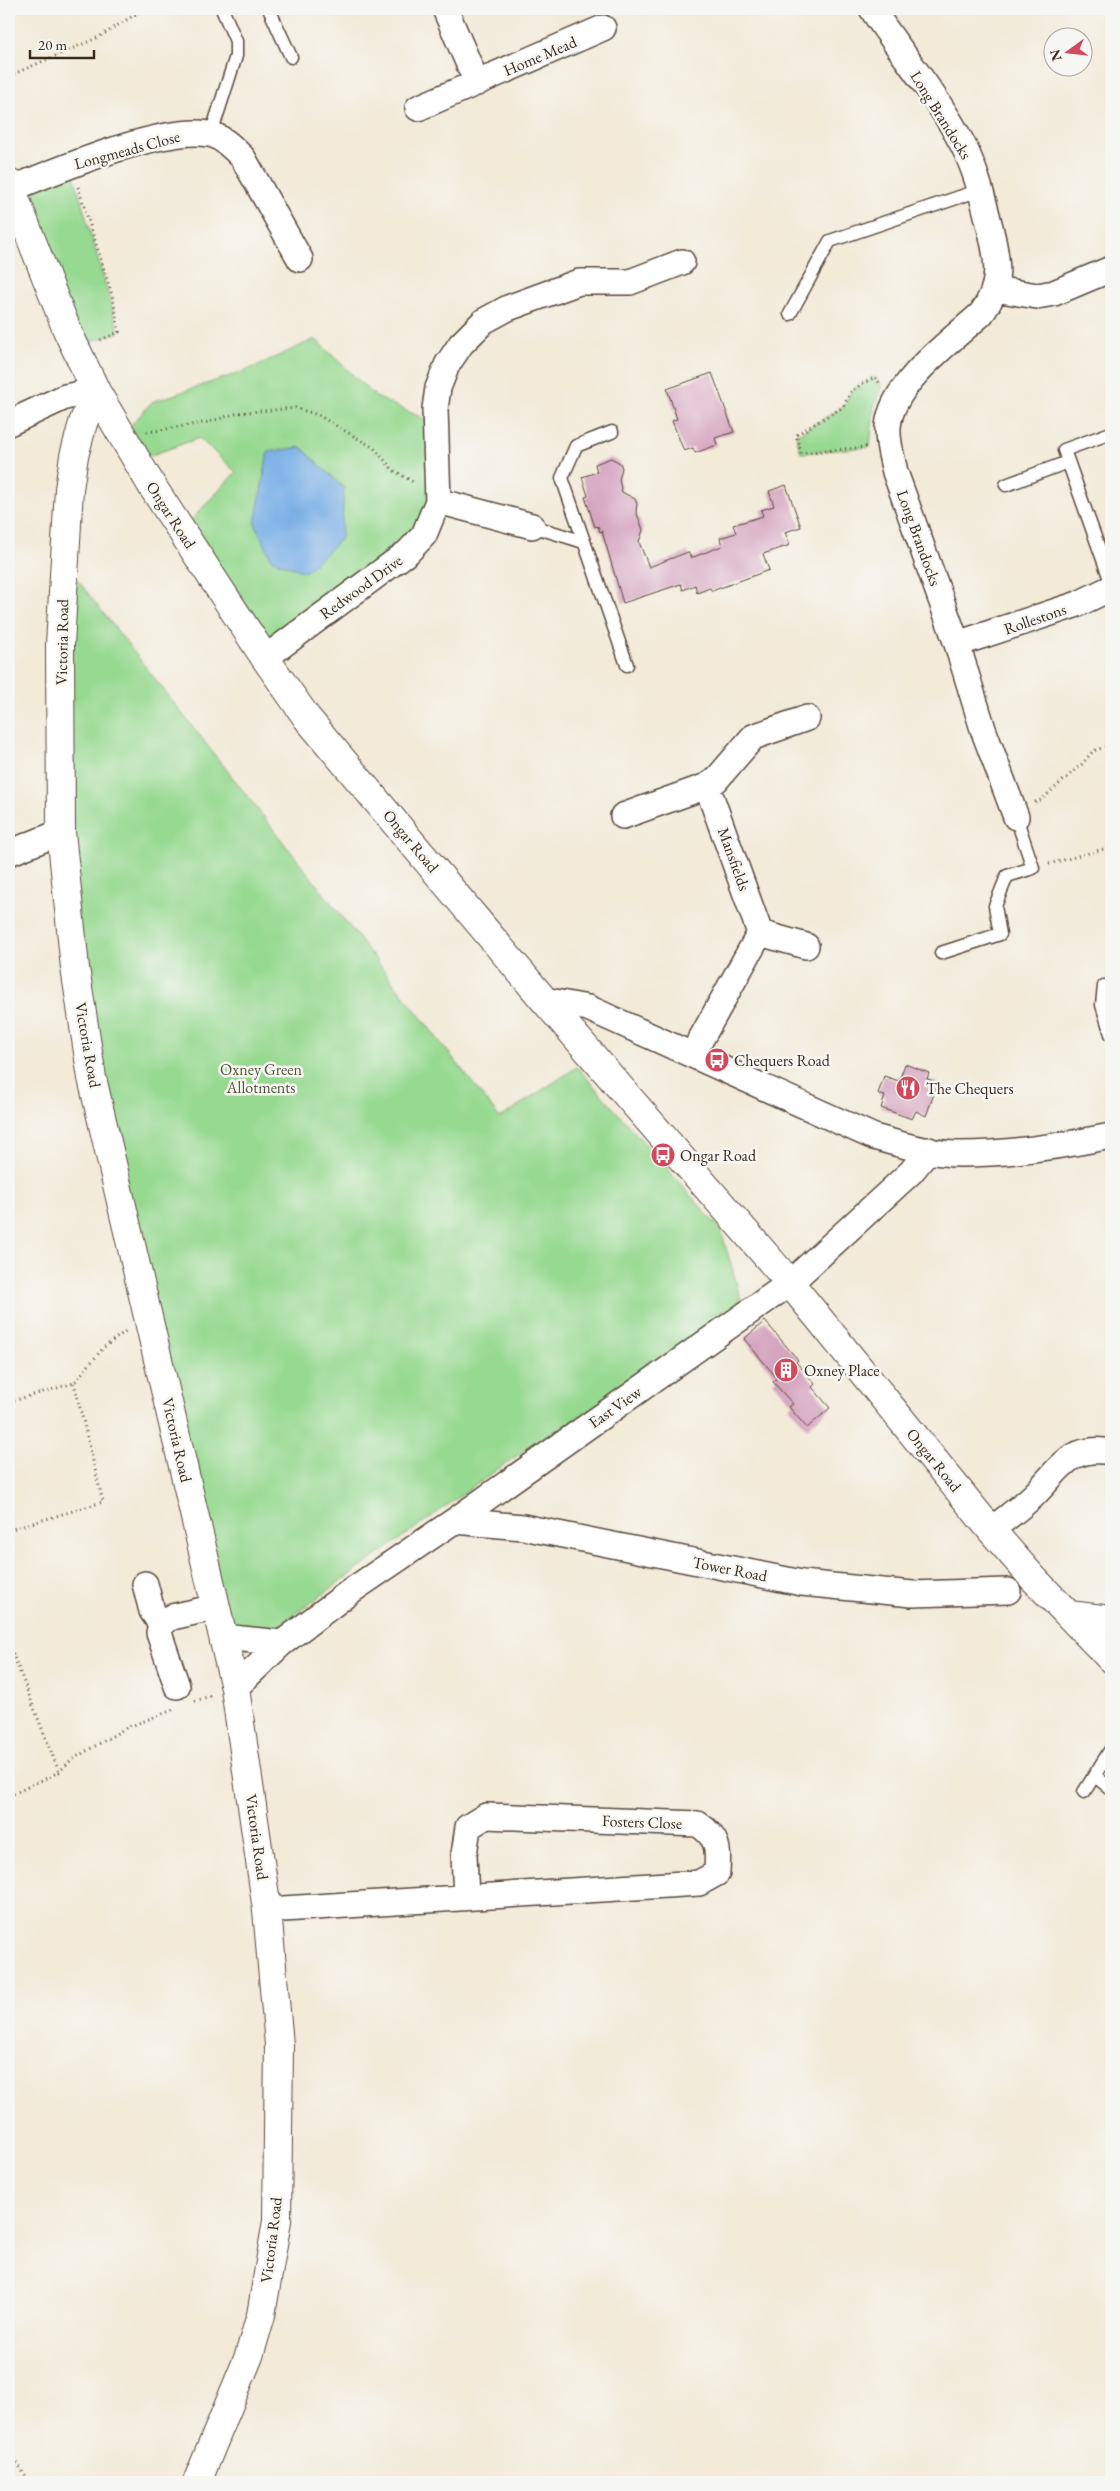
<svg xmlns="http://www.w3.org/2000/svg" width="1120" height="2491" font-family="'EB Garamond',serif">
<rect width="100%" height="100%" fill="#f6f6f2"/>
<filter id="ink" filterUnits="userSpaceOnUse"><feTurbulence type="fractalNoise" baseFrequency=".02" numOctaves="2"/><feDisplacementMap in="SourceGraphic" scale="10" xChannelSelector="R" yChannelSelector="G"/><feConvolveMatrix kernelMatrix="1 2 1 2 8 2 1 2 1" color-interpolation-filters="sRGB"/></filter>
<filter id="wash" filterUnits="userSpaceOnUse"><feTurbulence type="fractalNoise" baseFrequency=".0096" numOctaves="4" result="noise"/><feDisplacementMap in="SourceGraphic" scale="20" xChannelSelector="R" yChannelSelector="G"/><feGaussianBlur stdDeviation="1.12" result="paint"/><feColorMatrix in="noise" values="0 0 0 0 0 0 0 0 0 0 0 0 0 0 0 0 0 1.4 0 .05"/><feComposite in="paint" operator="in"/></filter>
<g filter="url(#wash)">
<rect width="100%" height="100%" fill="#f3ead8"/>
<path fill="#96d990" stroke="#688257" d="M72,169L119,332L75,347L11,189Z
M315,339L376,397L436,424L425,518L397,547L266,650L189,522L236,472L199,438L149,456L130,426L152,402L245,371Z
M875,377L882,386L874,406L870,447L801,453L796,435L843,407L852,390Z
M64,563L500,1118L577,1067L721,1230L744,1310L745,1316L529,1447L246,1649L235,1688L75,968Z"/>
<path fill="#77ade6" stroke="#596c82" d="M301,447L344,488L341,539L305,572L272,560L255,524L268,452Z"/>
<g id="blocks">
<path fill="#d5a4c0" d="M712,373L734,432L715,438L717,445L695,453L693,448L684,451L672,421L677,419L667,389Z
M611,458L620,463L622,468L619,480L622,492L635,499L637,504L636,511L643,530L639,542L649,567L688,552L691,558L722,546L720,538L736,533L733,525L763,516L761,510L774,506L769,491L786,485L801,527L785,532L790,545L763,554L769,570L712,591L710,588L697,593L695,585L683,590L681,584L623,603L602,531L600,532L598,526L595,527L585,497L588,496L582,477L597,472L595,464Z
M905,1064L929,1073L927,1079L938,1083L926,1116L916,1111L912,1119L881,1108L885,1096L878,1094L884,1076L899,1081Z
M765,1321L798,1360L796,1362L815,1384L812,1387L830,1408L807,1428L789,1407L793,1404L773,1382L777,1378L744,1339Z"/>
</g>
</g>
<g filter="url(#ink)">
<use href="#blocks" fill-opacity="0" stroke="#57473a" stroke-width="1"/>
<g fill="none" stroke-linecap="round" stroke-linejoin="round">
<defs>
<path id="service" d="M269,9L291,57
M211,134L236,56V41L222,9
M790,314L830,241L980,190
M612,432L576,446L562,478L627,665
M1111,433L1064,450L1111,582
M1006,485L1068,462
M532,526L584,542
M941,953L1000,934L995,906L1007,876L1033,868L1016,817
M1104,986L1102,1005L1111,1034
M1095,1776L1111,1789
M1084,1792L1111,1749"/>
<path id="minor" d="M445,9L477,83
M872,9C901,54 938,96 963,145C976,170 983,199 990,227C998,260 1003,285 981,314C951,341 891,384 888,427C887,442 892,458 895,472L957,644L983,729L1016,817
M418,108L603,28
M11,189C58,170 161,126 209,134C222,136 234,149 243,158L300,259
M995,289L1037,296L1054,293L1111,269
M9,423L65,397L96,391
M438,501L435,409L438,388L447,365L461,344L484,321L508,308L579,282H630L682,262
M957,644L1078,604L1111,588
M265,658L408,552L424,535L438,501L532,526
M707,786L716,780L753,737L807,718
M623,816L707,786L760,933L806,946
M9,853L61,832
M544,1000L588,1008L874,1137C902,1145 931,1154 960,1154C1010,1154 1062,1146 1111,1136
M692,1055L760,933
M454,1521L523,1527L802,1583L912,1594L1008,1591
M991,1530C1005,1519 1020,1508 1033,1496C1059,1471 1069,1444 1111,1452
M145,1584L152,1611L161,1624
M223,1637L282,1643
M177,1686L159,1633L161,1624L172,1617L216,1607
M235,1688L282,1643L351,1591L454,1521L790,1283L911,1172L929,1150
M267,1910L699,1883L717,1873C718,1849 720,1839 698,1824L486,1816L468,1827L464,1855L466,1897"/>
<path id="tertiary" d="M9,183L67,330L96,391L152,486L265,658L307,718L544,1000L790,1283L991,1530L1033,1578L1111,1659
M96,391L83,423L74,456L69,489L60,645L61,832L75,968L92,1078L235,1688L267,1910L279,2045L277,2221L261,2315L249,2356L197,2482
M1069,1615L1111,1620"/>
</defs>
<use href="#service" stroke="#57473a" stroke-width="15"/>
<use href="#minor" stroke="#57473a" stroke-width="28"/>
<use href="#tertiary" stroke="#57473a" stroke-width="30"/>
<path stroke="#57473a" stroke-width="3" stroke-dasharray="1 4" stroke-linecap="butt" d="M9,76L99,37L144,9
M78,187L113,298L119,332L98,341
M147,432L209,422L238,413L295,408L318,415L374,448L393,470L415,483
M866,447L801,453L796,435L843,407L852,390L875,377L880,384
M1035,802L1041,800L1082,764L1093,751L1111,745
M1049,864L1111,847
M9,1402L74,1383L104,1347L126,1331
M9,1530L103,1502L74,1383
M9,1644L59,1772
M195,1701L213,1695
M9,1796L59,1772L71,1760L126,1728L175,1709
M9,2450L29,2482"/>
<use href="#service" stroke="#fff" stroke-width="12"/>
<use href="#minor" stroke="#fff" stroke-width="25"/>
<use href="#tertiary" stroke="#fff" stroke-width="28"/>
</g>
</g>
<defs>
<symbol id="bus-disc" viewBox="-11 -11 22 22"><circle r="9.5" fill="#d1495b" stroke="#f6f6f2"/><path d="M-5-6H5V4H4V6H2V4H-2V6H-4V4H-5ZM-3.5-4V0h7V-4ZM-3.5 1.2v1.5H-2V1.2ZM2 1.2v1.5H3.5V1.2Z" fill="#fff"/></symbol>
<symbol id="restaurant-disc" viewBox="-11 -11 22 22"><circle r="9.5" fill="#d1495b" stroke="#f6f6f2"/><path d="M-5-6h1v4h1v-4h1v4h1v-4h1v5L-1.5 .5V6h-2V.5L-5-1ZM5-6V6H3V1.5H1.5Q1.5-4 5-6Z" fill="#fff"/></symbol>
<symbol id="building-disc" viewBox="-11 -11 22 22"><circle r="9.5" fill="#d1495b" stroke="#f6f6f2"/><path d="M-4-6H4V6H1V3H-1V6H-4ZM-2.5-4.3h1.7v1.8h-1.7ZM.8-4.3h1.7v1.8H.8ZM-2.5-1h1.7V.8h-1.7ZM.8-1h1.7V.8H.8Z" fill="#fff"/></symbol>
</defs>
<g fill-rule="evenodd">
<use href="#bus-disc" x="703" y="1046" width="28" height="28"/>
<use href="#restaurant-disc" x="894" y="1074" width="28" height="28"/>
<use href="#bus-disc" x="649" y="1141" width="28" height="28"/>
<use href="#building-disc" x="772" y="1356" width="28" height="28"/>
</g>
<g text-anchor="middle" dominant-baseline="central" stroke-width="5" stroke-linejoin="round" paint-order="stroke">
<g font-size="16" fill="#3b2a1e" stroke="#f6f6f2">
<text transform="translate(540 56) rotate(-23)">Home Mead</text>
<text transform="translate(941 115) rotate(58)">Long Brandocks</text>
<text transform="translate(127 150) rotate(-15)">Longmeads Close</text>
<text transform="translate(171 515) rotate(57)">Ongar Road</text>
<text transform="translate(919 538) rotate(70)">Long Brandocks</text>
<text transform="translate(361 587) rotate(-36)">Redwood Drive</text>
<text transform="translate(1035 619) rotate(-19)">Rollestons</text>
<text transform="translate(62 642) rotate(-89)">Victoria Road</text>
<text transform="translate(411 841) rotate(50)">Ongar Road</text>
<text transform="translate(734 859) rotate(70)">Mansfields</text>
<text transform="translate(88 1045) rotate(80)">Victoria Road</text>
<text transform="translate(615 1407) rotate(-35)">East View</text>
<text transform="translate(177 1440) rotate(77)">Victoria Road</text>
<text transform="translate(934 1460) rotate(51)">Ongar Road</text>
<text transform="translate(730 1569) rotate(11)">Tower Road</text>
<text transform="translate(642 1822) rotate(2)">Fosters Close</text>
<text transform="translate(257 1837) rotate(82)">Victoria Road</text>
<text transform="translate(271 2240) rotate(-83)">Victoria Road</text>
</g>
<g font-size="16" fill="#3b2a1e" stroke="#f6f6f2" text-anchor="start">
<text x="734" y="1060">Chequers Road</text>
<text x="926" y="1088">The Chequers</text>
<text x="680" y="1155">Ongar Road</text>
<text x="804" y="1370">Oxney Place</text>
</g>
<g font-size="16" fill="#52563a" stroke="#f6f6f2">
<text x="261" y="1069">Oxney Green<tspan x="261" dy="18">Allotments</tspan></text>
</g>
</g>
<rect width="1120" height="2491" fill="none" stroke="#f6f6f2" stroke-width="30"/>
<g transform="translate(1068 52) rotate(255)"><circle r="24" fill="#f6f6f2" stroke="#aba49d"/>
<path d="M0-4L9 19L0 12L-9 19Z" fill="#d1495b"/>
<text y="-8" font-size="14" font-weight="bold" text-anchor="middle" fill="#3b2a1e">N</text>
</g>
<path d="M30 50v8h64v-8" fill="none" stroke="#3b2a1e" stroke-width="2.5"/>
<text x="38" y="50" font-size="15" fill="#3b2a1e" stroke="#f6f6f2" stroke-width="4" paint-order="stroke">20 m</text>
</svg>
